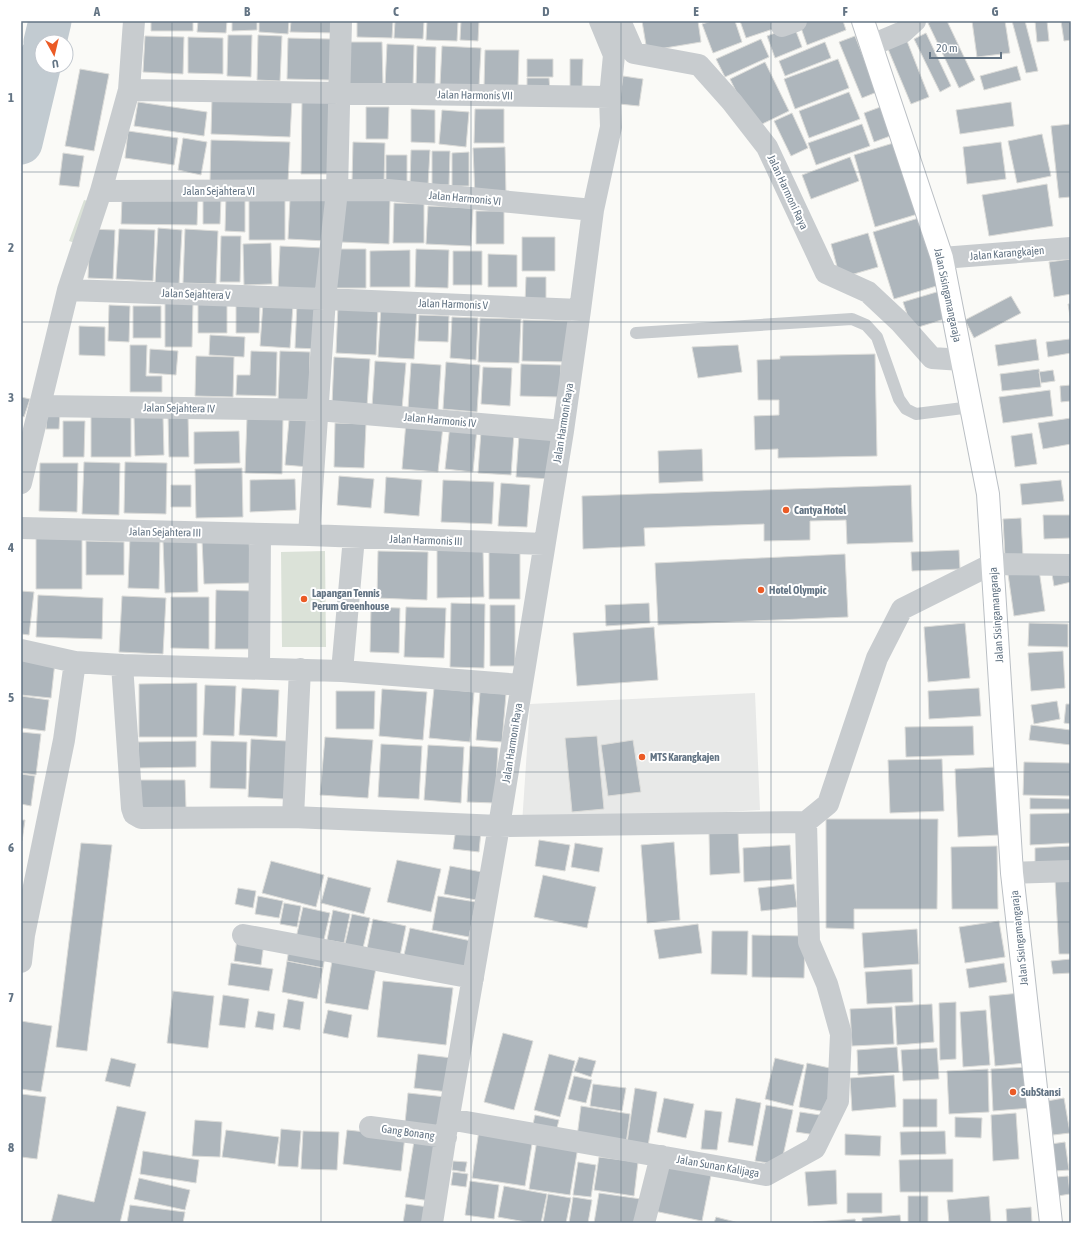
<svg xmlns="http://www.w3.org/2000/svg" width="1092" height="1244" font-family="'Asap Condensed',sans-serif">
<rect width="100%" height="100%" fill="#fafaf7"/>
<path fill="#e8e9e8" d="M755,693L760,810L522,824L530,704Z"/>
<path fill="#dbe2d8" d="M84,200L92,202L78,244L69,241Z
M325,551L326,647H282L281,552Z"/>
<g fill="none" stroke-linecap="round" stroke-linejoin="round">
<path stroke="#c2cbd1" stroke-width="43" d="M45,42L50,21
M21,143L42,55"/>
</g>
<path fill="#aeb6bc" stroke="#dcdcd9" d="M151,21H193V31H151Z
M198,21H227L226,33L197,32Z
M232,21H257V30L232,31Z
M259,21H289L288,34L259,32Z
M291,21H335L334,33L290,32Z
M357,21H393L392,38L357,37Z
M395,21H424L423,39L394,38Z
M427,21H458L457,41L426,40Z
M461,21H479L478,41L460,40Z
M642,21H698L701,42L647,51Z
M712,21H735L742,42L713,53L702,24Z
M740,21H774L776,28L746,38Z
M803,21H843L846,30L807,45L799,22Z
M932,21H947L975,80L959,88L928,23Z
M972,21H1005L1010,53L977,57Z
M1012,21H1025L1038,71L1026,73Z
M1035,21H1047L1049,41L1037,42Z
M1061,21H1071V40L1064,41Z
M794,26L802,47L775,58L767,36Z
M926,33L951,86L940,92L914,39Z
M228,35H252L251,77L227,76Z
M258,35L282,36L280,81L257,80Z
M145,36L184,37L183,74L143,72Z
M855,36L877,92L862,98L839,42Z
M188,37L223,38V74L188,73Z
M288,38L331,39L330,80L287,79Z
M761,39L769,57L725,77L716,59Z
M907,41L929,97L911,104L888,49Z
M346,42H382L383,86L347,87Z
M825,42L831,58L785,76L779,61Z
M387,44L414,45L413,87L385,86Z
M417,46L436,47L435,87H416Z
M442,46L481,48L479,87L440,85Z
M485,50H519L518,87H484Z
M527,59H553V77H527Z
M570,59H583L582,87H570Z
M838,59L849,88L795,109L784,79Z
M765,62L789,111L754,128L730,79Z
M1017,66L1021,80L984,90L980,76Z
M80,69L109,74L94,151L65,146Z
M623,76L643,79L639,106L619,104Z
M527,78H549L550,91H527Z
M849,92L860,119L809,138L799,111Z
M212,97L292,100L290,137L211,134Z
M302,101L336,102L335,174H301Z
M138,102L207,112L204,136L134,126Z
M1011,102L1014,126L960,134L956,110Z
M883,106L893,135L874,142L864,113Z
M366,107H389L388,139H366Z
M411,109L435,110V143L411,142Z
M475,109H504V143H474Z
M442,110L469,112L466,147L439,144Z
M792,113L808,148L791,156L774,121Z
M862,124L870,146L816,165L808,143Z
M1071,124V197L1059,198L1051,126Z
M128,131L178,138L174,165L125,158Z
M1042,134L1051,176L1017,183L1008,141Z
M183,138L207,142L201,175L178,170Z
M211,140L290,142L288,182L210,181Z
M900,141L921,213L875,227L854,155Z
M353,142L385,143L384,183L352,182Z
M1001,142L1006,179L967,184L963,147Z
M505,147L506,195L475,196L473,148Z
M411,150H430L428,186L410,185Z
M432,151H450L449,185H432Z
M469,152V186H452V153Z
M63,153L84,156L79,187L59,185Z
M386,155H407V183H386Z
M850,157L859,181L811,199L802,175Z
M1047,184L1053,226L989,236L982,195Z
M226,195L245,196V232L225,231Z
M122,198L198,199L197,225L121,224Z
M203,198H221L220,224H203Z
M341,198L390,200L389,244L340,242Z
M285,199V240H249V200Z
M290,199L327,200L326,241L288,239Z
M394,203L424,204V243H393Z
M428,206L473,208L471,246L426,244Z
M476,211H504V244H476Z
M922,217L943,284L894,299L873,232Z
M158,228L182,230L179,285L155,284Z
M90,229L115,230L113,279L88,278Z
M119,229L155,230L153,281L116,279Z
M185,229L218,231L216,284L183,283Z
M868,233L878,267L840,278L831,244Z
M221,236H241L240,282H220Z
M522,237H555V271H522Z
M271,243L272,284L244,285L243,244Z
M280,246L324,248L322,292L278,290Z
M332,249H366V288H331Z
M416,249L449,250L448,288L415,287Z
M410,250V287H370V251Z
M453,251H482V285H453Z
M488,254L517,255V287H488Z
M1071,259V294L1054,297L1049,262Z
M526,277H546V303H525Z
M940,291L948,318L912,329L903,302Z
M1011,296L1021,313L974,338L965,320Z
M165,302H193L192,347H165Z
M236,302L260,303L259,333H236Z
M198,303H227V333H198Z
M263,303L293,305L290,348L260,346Z
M297,303L321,304L318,349L295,348Z
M1068,304H1071V322Z
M109,305L130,306L129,342L108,341Z
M338,305L378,307L376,355L336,353Z
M133,306H161V338H133Z
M381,306L417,308L414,359L378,357Z
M419,315L449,316L448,342L418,341Z
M452,317L478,318L476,360L450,358Z
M480,318L521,319L519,363L478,362Z
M523,320L571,321L570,362L522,361Z
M79,326L105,327V356L79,355Z
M210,335L245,337L244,357L209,355Z
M1036,339L1039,360L998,366L995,345Z
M1070,339L1071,353L1048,357L1046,342Z
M130,345H147L146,376H162V392H130Z
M738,345L742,372L698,378L692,347Z
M150,349L178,351L176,375L149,373Z
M251,351L277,352L276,396L236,395L237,375H250Z
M280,351L310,352L309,402H278Z
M875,354L877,456L778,458V449L755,450L754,416L779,415V400H758L757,360L780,359V356Z
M196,356L234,357L233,397L195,396Z
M334,357L370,359L367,407L332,405Z
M375,361L406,363L402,409L372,407Z
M446,362L480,365L477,412L443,409Z
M411,363L441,365L438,411L408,409Z
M521,364L561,365L560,397L520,396Z
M483,367L512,368L510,406L481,404Z
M1039,369L1041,387L1002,391L1000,374Z
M1053,370L1055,381L1041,383L1039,372Z
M1071,385V401L1061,402L1060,386Z
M1050,390L1053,416L1003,423L999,397Z
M21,397L30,399L24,417L21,416Z
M47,410H60L59,429H46Z
M91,414H131V457H91Z
M168,415H188L189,457H169Z
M134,416H163L164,455L135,456Z
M247,417L283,418L282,474L245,473Z
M1071,418V444L1043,449L1038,423Z
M289,420L312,421L309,467L285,465Z
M63,421H85L84,457H63Z
M406,422L443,426L438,472L402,469Z
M335,423L366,424L364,468L334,467Z
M450,425L477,428L473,472L445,469Z
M239,431L240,463L194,464V432Z
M481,431L514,433L511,475L478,473Z
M1032,433L1037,464L1015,467L1011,436Z
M519,435L554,437L551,479L516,477Z
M702,449L703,481L659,483L658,451Z
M84,462L120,463L119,515L82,514Z
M125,462L167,463L166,514L124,513Z
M40,463H78L77,512L39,511Z
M242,468L243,517L196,518L195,469Z
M339,476L374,479L371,508L337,505Z
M386,477L422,480L419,516L384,513Z
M295,479L296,510L250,512V480Z
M443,480L494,482L492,524L441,522Z
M1061,480L1064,501L1022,505L1020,484Z
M501,483L530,485L527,527L498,526Z
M171,485H191V507H171Z
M911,485L913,542L847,544L846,520L810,521V540L764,541V524L644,528L645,546L583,549L582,496Z
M1043,515H1071V538L1044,539Z
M1021,518L1023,557L1005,558L1003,519Z
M130,536H160L159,589L128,588Z
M36,538H82V589H36Z
M249,538L251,583L204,584L202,540Z
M197,540L198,592L165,593L163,541Z
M86,541L124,542V575H86Z
M437,549H483L484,597L437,598Z
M959,550L960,569L912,571L911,552Z
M378,551L428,552L427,600L377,598Z
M489,552H520V599H489Z
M845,554L848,617L658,625L655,563Z
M1039,570L1045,611L1014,616L1008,574Z
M1068,571L1071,582L1054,586L1052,574Z
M216,590L253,591V649H215Z
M21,591L34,592L29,635L21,634Z
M38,595L103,598L102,639L36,637Z
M122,596L166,598L163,654L119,652Z
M171,597H209V649L171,648Z
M451,603L485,604L484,668L450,667Z
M649,603L650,623L606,626L605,605Z
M490,605H515V666H490Z
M371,607L400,608L399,653L370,652Z
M406,607L446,608L444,658L404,657Z
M965,623L970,678L928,682L924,627Z
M1029,623L1068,624V647L1028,646Z
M654,627L658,680L577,686L573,633Z
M1063,651L1065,688L1031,691L1028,653Z
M21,657L55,662L51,698L21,695Z
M197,683V737H139V684Z
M205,685L236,686L234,736L203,735Z
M242,688L279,690L277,737L239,735Z
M434,688L474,692L470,742L429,738Z
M979,688L981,716L929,719L928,691Z
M382,689L427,692L423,740L379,736Z
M336,691H375L374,729H336Z
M480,692L506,694L502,742L476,740Z
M21,696L49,700L45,731L21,728Z
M1057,701L1060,719L1034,724L1031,705Z
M1066,704H1071V724L1064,723Z
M1031,725L1071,730V745L1029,740Z
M973,726L974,755L906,757L905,727Z
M21,732L41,734L36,775L21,773Z
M597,736L604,809L572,812L565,738Z
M325,737L373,740L368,798L320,795Z
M251,739L287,741L284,799L248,797Z
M633,740L641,792L608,796L601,745Z
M196,741V767L139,768L138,742Z
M211,741L247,742L246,789L210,788Z
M381,744L422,746L419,799L378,797Z
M428,745L464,747L461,803L424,800Z
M470,746L498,748L495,803L467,802Z
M942,759L944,811L890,813L888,760Z
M1024,762L1071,763V796L1023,795Z
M997,767L1000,835L958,837L955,769Z
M21,774L35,776L31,806L21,804Z
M138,780H185L186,808L139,809Z
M1030,798L1071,799V809H1030Z
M1071,813V843L1030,845V814Z
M826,819H938L937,909H854V929L826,928Z
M21,820H25L22,841H21Z
M456,828L481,831L479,852L453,849Z
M738,832L740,873L710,875L709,833Z
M539,840L570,845L565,871L535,866Z
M674,842L680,920L647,923L641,845Z
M81,843L112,845L87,1051L56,1047Z
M575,843L603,848L599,872L571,867Z
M790,845L792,879L744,882L743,848Z
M997,846L998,909H952L951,847Z
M1071,846V866L1035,867V848Z
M397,860L441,869L431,912L387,902Z
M271,861L324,875L316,907L262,893Z
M450,866L482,872L476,900L444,894Z
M543,875L596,887L587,928L534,917Z
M328,877L371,888L364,914L321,903Z
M1071,878V954H1059L1055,879Z
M794,884L797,907L761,911L758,888Z
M238,888L256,891L253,908L235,904Z
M258,896L283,901L279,918L255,914Z
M438,896L476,902L469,937L432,930Z
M284,903L301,906L297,927L280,924Z
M303,907L330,913L323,944L296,938Z
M333,910L350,914L344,943L327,940Z
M352,914L370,918L363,948L345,944Z
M373,919L406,926L400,956L367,949Z
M999,921L1005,957L965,963L959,927Z
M698,924L702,953L659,959L654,930Z
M410,928L476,942L469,969L404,955Z
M917,929L919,964L864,968L862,933Z
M712,931H748L747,975L711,974Z
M752,935L805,936L804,978L752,977Z
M237,939L264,943L261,965L234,961Z
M289,949L325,956L323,968L287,961Z
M1071,959V973L1053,974L1051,961Z
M287,961L323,968L317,999L282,992Z
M332,961L376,968L368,1010L325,1003Z
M231,963L273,969L269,991L228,985Z
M1004,963L1007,982L969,988L966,969Z
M912,969L913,1002L867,1004L865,972Z
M383,981L453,988L446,1045L377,1037Z
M173,991L214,996L208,1048L167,1043Z
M1020,993L1026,1063L995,1066L989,996Z
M223,995L249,999L245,1028L219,1025Z
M288,999L304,1002L300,1030L283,1027Z
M956,1002V1059L940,1060L939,1003Z
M932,1004L934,1042L897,1045L895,1006Z
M892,1007L894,1044L852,1046L850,1009Z
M328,1010L352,1015L348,1038L323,1033Z
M986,1010L990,1065L963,1067L960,1012Z
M258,1011L275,1014L273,1030L255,1027Z
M21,1021L52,1026L41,1092L21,1089Z
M503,1033L533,1041L514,1110L484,1102Z
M897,1047L899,1072L858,1075L857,1050Z
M937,1048L939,1079L903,1081L901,1050Z
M418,1054L452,1058L448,1092L414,1088Z
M549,1054L575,1061L560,1117L534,1110Z
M579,1057L596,1061L591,1077L574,1071Z
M111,1058L136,1064L130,1087L105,1081Z
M775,1058L804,1065L793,1106L765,1099Z
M807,1063L834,1069L826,1112L799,1107Z
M1029,1067L1031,1108L993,1111L991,1069Z
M988,1069L989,1112L949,1114L947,1071Z
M894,1075L896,1107L852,1111L850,1078Z
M574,1076L592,1080L586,1103L568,1099Z
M593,1084L626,1088L622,1111L590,1106Z
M635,1088L657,1092L648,1146L627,1143Z
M408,1093L446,1097L442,1127L405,1123Z
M21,1094L46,1097L37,1159L21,1157Z
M664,1098L694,1104L686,1138L657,1132Z
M736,1098L761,1103L753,1146L728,1142Z
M1064,1098L1070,1133L1053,1135L1047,1101Z
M903,1099H937V1127H903Z
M766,1105L793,1110L781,1165L755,1161Z
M117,1106L146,1112L120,1223H51L58,1194L94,1202Z
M581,1106L630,1114L626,1144L577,1137Z
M705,1110L722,1112L717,1150L701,1149Z
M800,1112L820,1115L816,1135L796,1132Z
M1016,1113L1019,1159L993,1161L991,1115Z
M535,1115L559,1120L555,1135L532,1129Z
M955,1117L982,1118L981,1138L955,1137Z
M195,1120L222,1122L220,1157L192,1156Z
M281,1129L301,1131L298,1167L278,1166Z
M226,1130L279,1137L275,1164L222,1157Z
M347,1130L405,1136L401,1171L343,1164Z
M479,1130L533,1138L525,1186L472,1178Z
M303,1131L339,1132L337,1170L301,1169Z
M945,1131L946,1154L901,1155L900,1132Z
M845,1134L881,1136L880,1156L845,1155Z
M415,1135L440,1139L430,1201L405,1197Z
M537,1140L578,1147L570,1195L529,1189Z
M1065,1142L1069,1170L1055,1171L1051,1144Z
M143,1151L199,1160L196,1183L140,1174Z
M599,1157L638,1162L634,1196L594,1190Z
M953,1159V1192H900L899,1160Z
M664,1160L712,1170L702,1221L654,1211Z
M453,1161L467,1162L465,1172L452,1170Z
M578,1162L596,1165L591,1197L573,1195Z
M836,1170L837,1204L808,1206L805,1172Z
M453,1172L468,1174L466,1187L451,1185Z
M1068,1176L1070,1194L1058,1196L1056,1177Z
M139,1178L190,1190L185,1210L134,1199Z
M470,1181L499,1185L494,1219L465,1215Z
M504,1186L547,1194L541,1223H531L498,1217Z
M599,1193L641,1199L637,1223H594Z
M847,1193H882V1213H847Z
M548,1194L571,1198L566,1223H543Z
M908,1196H928V1223H908Z
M989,1196L991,1223H949L947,1200Z
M573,1197L592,1200L588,1223H569Z
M406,1204L428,1207L426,1223H403Z
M130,1205L185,1212L183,1223H127Z
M1031,1207L1032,1223H1007L1006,1209Z
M900,1215L901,1223H862V1218Z
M716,1217L739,1223H714Z
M855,1219L856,1223H814L813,1222Z"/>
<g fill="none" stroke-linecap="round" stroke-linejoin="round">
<defs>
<path id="secondary" d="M863,21L942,258L988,494L1012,873L1051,1223"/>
</defs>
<use href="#secondary" stroke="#babfc4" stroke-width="24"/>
<path stroke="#c8cccf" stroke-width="12" d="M636,333L852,319L866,325L877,337L899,399L906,409L916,414L971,407"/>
<path stroke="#c8cccf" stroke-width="22" d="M620,21L634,53L699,65L732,102L767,147L826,273L868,292L900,322L932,358L962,360
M782,26L796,21
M872,45L903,32L915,21
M129,90L610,97
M101,191L388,190L593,210
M942,258L1071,248
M68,290L325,299L580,310
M40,406L318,410L563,431
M21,483L68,290L101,191L129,90L134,21
M21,528L309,535L544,544
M309,535L325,299L337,191L341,21
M21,650L75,662L122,665
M259,668L260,534
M342,671L354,537
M521,685L342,671L122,665L132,808L134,814L141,818L293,817L499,826L563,431L580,310L593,210L611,127L610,97L614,55L600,21
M293,817L300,669
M1012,873L1071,871
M243,935L473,978
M21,962L24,935L64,740L75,662
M449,1119L766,1175L815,1148L838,1101L841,1034L827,984L809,942L806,822
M370,1127L446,1137
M432,1223L446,1133L499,826L806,822L828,804L877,658L902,609L992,564L1071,565
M644,1223L661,1156"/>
<use href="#secondary" stroke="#fff" stroke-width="22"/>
</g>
<path fill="none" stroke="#637484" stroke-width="1" stroke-opacity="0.55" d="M172,21V1223M321,21V1223M471,21V1223M621,21V1223M771,21V1223M920,21V1223M21,172H1071M21,322H1071M21,472H1071M21,622H1071M21,772H1071M21,922H1071M21,1072H1071"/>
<g fill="#eb5b26" stroke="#fff" stroke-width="1.5">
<circle cx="786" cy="510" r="4"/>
<circle cx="761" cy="590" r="4"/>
<circle cx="304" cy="599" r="4"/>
<circle cx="642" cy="757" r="4"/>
<circle cx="1013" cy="1092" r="4"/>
</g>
<g text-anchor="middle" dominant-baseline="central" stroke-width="4" stroke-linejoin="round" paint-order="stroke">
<g font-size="11" fill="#637484" stroke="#fff">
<text transform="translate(475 95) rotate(1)">Jalan Harmonis VII</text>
<text x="219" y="191">Jalan Sejahtera VI</text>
<text transform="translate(788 192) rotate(65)">Jalan Harmoni Raya</text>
<text transform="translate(465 198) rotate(5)">Jalan Harmonis VI</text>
<text transform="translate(1007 253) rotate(-5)">Jalan Karangkajen</text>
<text transform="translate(196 294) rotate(2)">Jalan Sejahtera V</text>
<text transform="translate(948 295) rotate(78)">Jalan Sisingamangaraja</text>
<text transform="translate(453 304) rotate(2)">Jalan Harmonis V</text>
<text transform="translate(179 408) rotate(1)">Jalan Sejahtera IV</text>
<text transform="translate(440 420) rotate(5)">Jalan Harmonis IV</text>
<text transform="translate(563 423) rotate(-81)">Jalan Harmoni Raya</text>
<text transform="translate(165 532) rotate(1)">Jalan Sejahtera III</text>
<text transform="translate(426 540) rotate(2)">Jalan Harmonis III</text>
<text transform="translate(996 615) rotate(-94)">Jalan Sisingamangaraja</text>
<text transform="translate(512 743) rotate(-81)">Jalan Harmoni Raya</text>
<text transform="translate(1019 938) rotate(-96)">Jalan Sisingamangaraja</text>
<text transform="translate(408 1132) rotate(8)">Gang Bonang</text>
<text transform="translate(718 1166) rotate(10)">Jalan Sunan Kalijaga</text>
</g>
<g font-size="11" font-weight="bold" fill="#637484" stroke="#fff" text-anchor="start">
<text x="794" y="510">Cantya Hotel</text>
<text x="769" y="590">Hotel Olympic</text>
<text x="312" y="593">Lapangan Tennis<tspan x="312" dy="13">Perum Greenhouse</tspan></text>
<text x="650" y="757">MTS Karangkajen</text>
<text x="1021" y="1092">SubStansi</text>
</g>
</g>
<rect width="1092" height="1244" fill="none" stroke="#ffffff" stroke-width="44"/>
<g transform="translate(54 54) rotate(172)"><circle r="19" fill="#ffffff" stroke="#c1c7ce"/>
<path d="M0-3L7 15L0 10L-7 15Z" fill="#eb5b26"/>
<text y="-6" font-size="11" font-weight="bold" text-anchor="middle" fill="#637484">U</text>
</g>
<path d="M930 52v6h71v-6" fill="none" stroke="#637484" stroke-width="2"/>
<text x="936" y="52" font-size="12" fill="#637484" stroke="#ffffff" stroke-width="3" paint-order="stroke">20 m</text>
<rect x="22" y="22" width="1048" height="1200" fill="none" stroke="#637484" stroke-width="1.5"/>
<g font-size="13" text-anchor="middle" font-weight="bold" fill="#637484">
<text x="97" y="16">A</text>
<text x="247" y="16">B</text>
<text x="396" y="16">C</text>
<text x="546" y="16">D</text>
<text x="696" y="16">E</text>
<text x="845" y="16">F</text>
<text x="995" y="16">G</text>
<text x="11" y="102">1</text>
<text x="11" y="252">2</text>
<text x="11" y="402">3</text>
<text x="11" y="552">4</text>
<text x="11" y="702">5</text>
<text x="11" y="852">6</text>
<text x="11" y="1002">7</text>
<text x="11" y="1152">8</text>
</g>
</svg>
